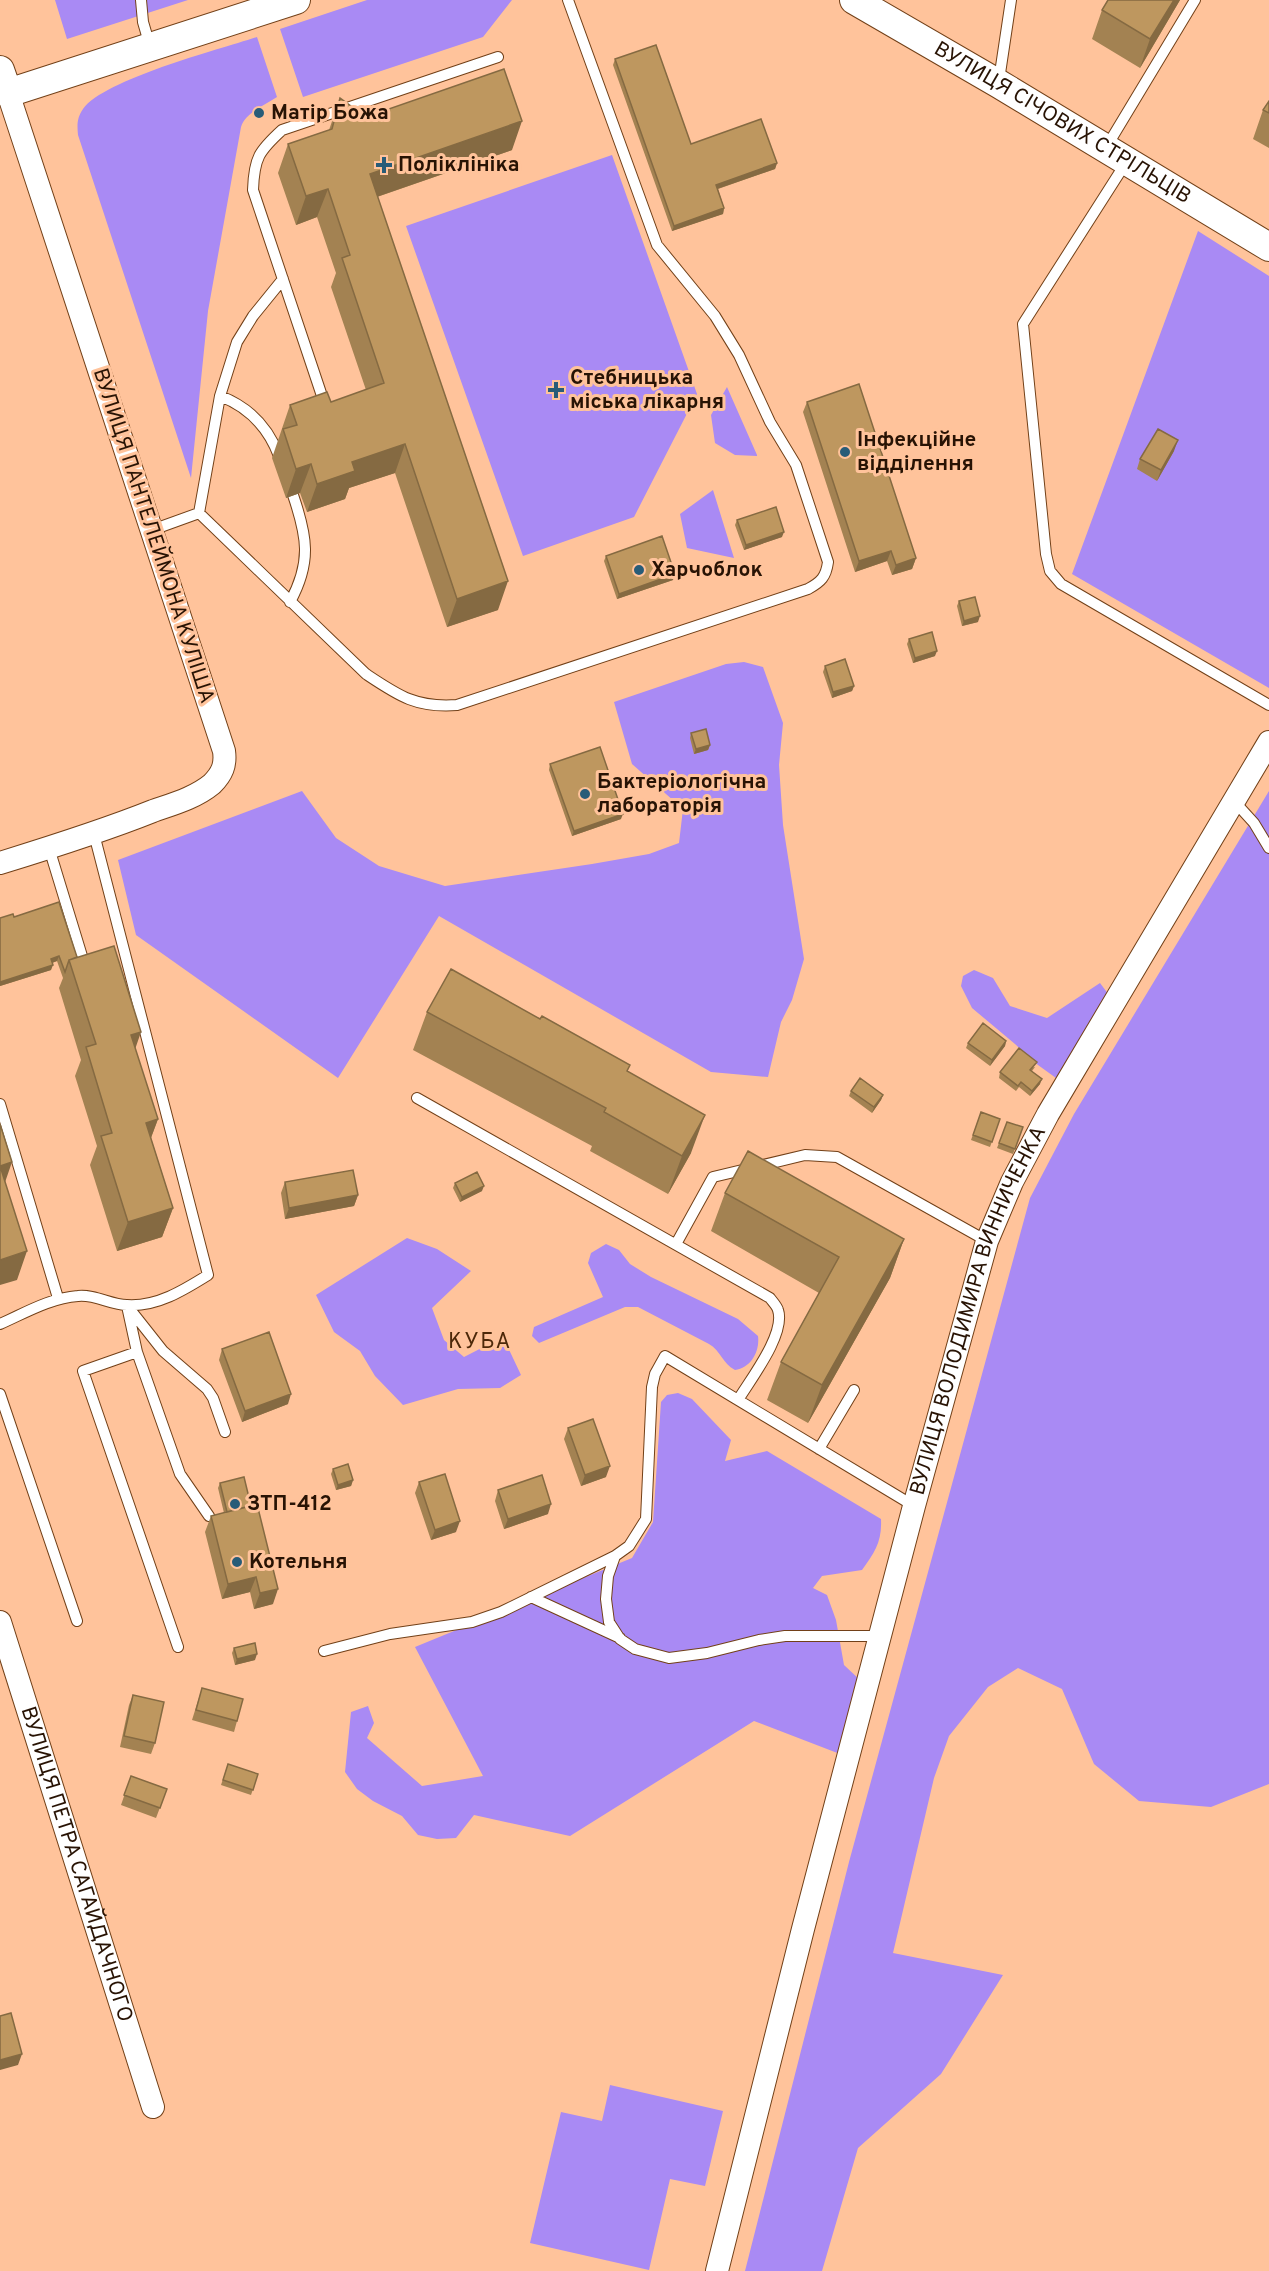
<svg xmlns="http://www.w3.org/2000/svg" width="1269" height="2271" font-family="Overpass,sans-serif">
<rect width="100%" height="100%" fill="#ffc39b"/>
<path fill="#a98af4" d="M55,0H188L67,39Z
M367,0H512L483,37L303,97L280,29Z
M257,37L277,97C265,105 245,113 241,127L208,311L191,478L78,135C77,124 77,118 83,109C105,79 218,50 257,37Z
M612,155L697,394L634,517L523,556L406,226Z
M1198,231L1269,276V688L1072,574Z
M727,387L757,455V456L735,455L715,443L711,415Z
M713,490L734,558L687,548L680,514Z
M744,662L763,667L783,723L779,765L783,825L804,959L792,1000L781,1022L768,1077L711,1072L439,916L338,1078L136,935L118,860L302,791L336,838L379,866L445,886L592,864L649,854L679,843L683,809L632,764L614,702L726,664Z
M1269,791V1784L1211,1807L1139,1801L1094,1764L1062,1689L1018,1668L988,1687L949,1736L934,1778L893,1953L1003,1975L941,2074L858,2148L822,2271H745L849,1862L1030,1198L1074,1114Z
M974,970L993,978L1010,1006L1047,1018L1100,983L1109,995L1056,1078L1038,1065L1015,1044L972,1008L961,986L963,976Z
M407,1238L437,1249L471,1271L432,1308L444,1340L464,1357L503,1337L521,1375L500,1388L458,1389L403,1405L375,1376L360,1351L334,1332L316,1295Z
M606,1244L619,1250L630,1264L651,1277L738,1319L758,1336C760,1351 751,1368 735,1370C722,1363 721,1351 709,1344L638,1307H625L539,1343L532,1336L534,1327L603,1297L588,1263L591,1253Z
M678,1393L692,1399L731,1440L725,1461L767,1451L881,1519C882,1542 875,1552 862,1570L822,1576L813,1588L827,1595L836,1620L844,1665L860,1680L840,1754L754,1721L570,1836L474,1815L456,1838L437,1839L418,1835L402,1816L373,1801L357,1789L345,1772L351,1712L368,1706L374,1723L367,1738L422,1786L483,1776L415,1647L632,1558L653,1522L661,1402L667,1395Z
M610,2085L723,2111L705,2186L670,2179L649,2270L530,2243L561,2112L602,2121Z"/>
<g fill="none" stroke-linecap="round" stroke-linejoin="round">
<defs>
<path id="service" d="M141,0L143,22L150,46
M999,80L1011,0
M1107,146L1195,0
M1127,161L1023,324L1046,554L1050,571L1061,584L1269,705
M220,396C249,407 268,427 279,456
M324,402L253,190C254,158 259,151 282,130L498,57
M199,513L220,396L237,342L253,316L283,279
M152,530L199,513L366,674C399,696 416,708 457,705L808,589C821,582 826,577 828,562L796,465L770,422L739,355L715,316L657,245L568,0
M290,602C312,562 307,536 293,495
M1234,801L1254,823L1269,848
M49,848L85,966
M417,1098L770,1298C772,1301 777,1306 778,1310C786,1334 750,1380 738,1400
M0,1104L58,1298
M676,1244L713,1177L805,1155L837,1157L987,1241
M127,1306L137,1352L180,1474L209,1516
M129,1308L163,1351L207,1389L213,1398L225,1432
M0,1324C25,1313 50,1298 78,1296C95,1294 111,1305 127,1305C157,1307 184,1290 208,1275L94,834
M137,1352L83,1371L178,1647
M0,1394L77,1621
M819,1449L854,1390
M531,1597L620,1638
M881,1636H785L759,1640L707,1653L669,1658L635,1649L620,1639L609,1622L606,1599L608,1576L615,1556L629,1546L646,1519L652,1387L655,1374L665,1356L914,1506
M324,1651L390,1634L472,1622L501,1612L615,1556"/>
<g id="minor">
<path d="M0,863C52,847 103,831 153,811C173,804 195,798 212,784C222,774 226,765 224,751L8,93"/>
<path id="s1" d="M0,1622L153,2107"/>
<path id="s2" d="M717,2271L803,1929L914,1506L987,1241L1012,1182L1048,1114L1269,742"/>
</g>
<g id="tertiary">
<path id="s3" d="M854,0L999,84L1269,247"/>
<path d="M0,70L8,93L296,0"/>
</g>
</defs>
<use href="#service" stroke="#724018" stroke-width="12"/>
<use href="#minor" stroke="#724018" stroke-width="24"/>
<use href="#tertiary" stroke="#724018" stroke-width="30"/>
<use href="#service" stroke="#fff" stroke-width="10"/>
<use href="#minor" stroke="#fff" stroke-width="22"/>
<use href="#tertiary" stroke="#fff" stroke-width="28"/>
</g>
<path fill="#a38252" d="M1108,0H1180L1140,68L1092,39L1102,10Z
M615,59L691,144L777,163L775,169L718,189L724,208L723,214L672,231L613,65Z
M340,98L366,117L512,150L377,197L498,610L447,627L395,473L349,488L345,499L307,512L300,493L286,498L272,458L290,405L331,402L366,390L331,287L336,273L317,217L296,225L278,173L288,144L329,130Z
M1269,101V148L1253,139L1263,110Z
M807,402L916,558L912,569L892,575L887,561L855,572L803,412Z
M1174,451L1157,481L1137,469L1140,459Z
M737,520L782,537L744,550L735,525Z
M606,556L673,580L617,599L604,561Z
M959,601L978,622L962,626L957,606Z
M909,639L935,656L913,663L907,644Z
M825,666L854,686L852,691L832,698L823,672Z
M691,733L710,745L708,750L694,754L690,738Z
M550,764L621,819L572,836L549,770Z
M14,917L77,957L135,1049L158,1119L151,1138L173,1208L162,1237L117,1251L90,1165L97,1146L75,1076L81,1060L59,988L63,978L57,961L52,963L51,970L0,986V918Z
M427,1012L628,1072L691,1153L668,1194L590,1151L592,1146L413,1050Z
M1006,1041L1005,1046L990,1066L966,1048L968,1043Z
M1035,1067L1032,1071L1040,1084L1030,1096L1019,1087L1016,1091L999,1078L1000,1072Z
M851,1091L883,1095L881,1100L872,1113L849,1096Z
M981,1112L1000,1119L990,1147L971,1140Z
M1007,1122L1023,1127L1013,1154L997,1148Z
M285,1182L358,1195L354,1206L285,1219L281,1193Z
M455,1183L482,1191L460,1202L453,1188Z
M725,1193L904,1239L890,1278L808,1423L767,1400L781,1362L819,1293L711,1231Z
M222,1349L288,1404L242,1422L219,1360Z
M568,1428L606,1477L581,1486L564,1439Z
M333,1469L353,1480L351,1486L336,1490L331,1474Z
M419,1482L456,1532L431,1540L415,1493Z
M220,1483L273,1604L254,1609L250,1592L222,1599L205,1532L211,1516L224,1513L218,1488Z
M498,1490L548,1514L504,1529L495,1501Z
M234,1648L255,1660L235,1665L232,1653Z
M202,1688L237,1721L234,1732L192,1720Z
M133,1695L155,1743L151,1754L120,1747L129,1705Z
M228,1764L258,1774L251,1795L221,1785Z
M131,1776L167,1789L156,1818L121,1805Z"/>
<path fill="#856a42" d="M1174,0H1180L1140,68L1150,39Z
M522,121L512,150L359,203L370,174Z
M777,163L775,169L714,190L716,185Z
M328,189L317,217L296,225L306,196Z
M724,208L723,214L672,231L674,226Z
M1178,440L1174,451L1157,481L1161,470Z
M405,444L395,473L349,488L345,499L307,512L317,484L352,462Z
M311,464L300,493L286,498L296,469Z
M784,532L782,537L744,550L746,545Z
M891,551L887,561L855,572L859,561Z
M916,558L912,569L892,575L896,565Z
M675,574L673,580L617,599L619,594Z
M508,581L498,610L447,627L457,599Z
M980,616L978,622L962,626L964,621Z
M937,651L935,656L913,663L915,658Z
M854,686L852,691L832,698L833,692Z
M710,745L708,750L694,754L696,749Z
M623,814L621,819L572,836L574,831Z
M59,956L57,961L49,964L51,959Z
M53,965L51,970L0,986V982Z
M141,1032L131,1061V1035Z
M1006,1041L1005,1046L990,1066L992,1060Z
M1042,1079L1040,1084L1030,1096L1032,1091Z
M883,1095L881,1100L872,1113L874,1107Z
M705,1115L691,1153L668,1194L682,1156Z
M158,1119L147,1148L146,1123Z
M12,1162L2,1191L0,1166Z
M484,1186L482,1191L460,1202L462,1197Z
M358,1195L354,1206L285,1219L289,1208Z
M173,1208L162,1237L117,1251L128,1222Z
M904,1239L890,1278L808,1423L822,1385Z
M27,1251L17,1280L0,1285V1260Z
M291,1394L288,1404L242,1422L245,1411Z
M610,1466L606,1477L581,1486L585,1475Z
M353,1480L351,1486L336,1490L338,1485Z
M551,1504L548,1514L504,1529L508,1519Z
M460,1521L456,1532L431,1540L435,1530Z
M256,1577L250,1592L222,1599L228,1584Z
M278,1589L273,1604L254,1609L260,1593Z
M257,1654L255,1660L235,1665L237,1659Z
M22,2054L18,2065L0,2070V2060Z"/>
<path fill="#be975f" stroke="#856a42" stroke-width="1.5" d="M1108,0H1174L1150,39L1102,10Z
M656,45L691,144L761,119L777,163L716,185L724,208L674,226L615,59Z
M504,69L522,121L370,174L508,581L457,599L405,444L352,462L355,471L317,484L311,464L296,469L283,429L297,425L290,405L327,392L331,402L384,383L342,258L350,255L328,189L306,196L288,144L332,129L340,98L366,117Z
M1269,101V113L1263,110Z
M859,384L916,558L896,565L891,551L859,561L807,402Z
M1158,429L1178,440L1161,470L1140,459Z
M776,507L784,532L746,545L737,520Z
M662,536L675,574L619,594L606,556Z
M975,597L980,616L964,621L959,601Z
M932,632L937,651L915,658L909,639Z
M845,659L854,686L833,692L825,666Z
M706,729L710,745L696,749L691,733Z
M600,747L623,814L574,831L550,764Z
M59,902L77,957L69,960L65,972L59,956L51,959L53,965L0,982V918L13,914L14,917Z
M114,946L141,1032L131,1035L158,1119L146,1123L173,1208L128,1222L101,1136L112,1133L86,1047L96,1044L69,960Z
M451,969L540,1019L542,1016L630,1065L627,1071L705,1115L682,1156L604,1112L606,1108L427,1012Z
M983,1023L1006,1041L992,1060L968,1043Z
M1019,1048L1037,1062L1030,1070L1042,1079L1032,1091L1021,1082L1018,1086L1000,1072Z
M860,1078L883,1095L874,1107L851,1091Z
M981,1112L1000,1119L992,1142L973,1135Z
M1007,1122L1023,1127L1015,1149L999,1143Z
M0,1124L12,1162L0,1166L27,1251L0,1260Z
M748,1151L904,1239L822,1385L781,1362L839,1257L725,1193Z
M353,1170L358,1195L289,1208L285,1182Z
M477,1172L484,1186L462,1197L455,1183Z
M269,1332L291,1394L245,1411L222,1349Z
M593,1419L610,1466L585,1475L568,1428Z
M348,1464L353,1480L338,1485L333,1469Z
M445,1474L460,1521L435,1530L419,1482Z
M542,1475L551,1504L508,1519L498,1490Z
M244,1477L251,1506L227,1512L220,1483Z
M257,1504L278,1589L260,1593L256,1577L228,1584L211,1516Z
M255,1643L257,1654L237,1659L234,1648Z
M202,1688L243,1699L237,1721L196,1710Z
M133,1695L164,1702L155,1743L124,1736Z
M228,1764L258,1774L253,1790L223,1780Z
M131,1776L167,1789L160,1808L124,1795Z
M11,2013L22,2054L0,2060V2016Z"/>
<g fill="#285c78" stroke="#ffc39b" stroke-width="2">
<circle cx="259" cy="113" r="6"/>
<path d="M381 156h6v6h6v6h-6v6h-6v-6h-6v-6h6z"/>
<path d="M553 381h6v6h6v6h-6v6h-6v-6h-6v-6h6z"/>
<circle cx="845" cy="452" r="6"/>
<circle cx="639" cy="570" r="6"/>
<circle cx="585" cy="794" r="6"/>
<circle cx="235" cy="1504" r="6"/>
<circle cx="237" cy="1562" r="6"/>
</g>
<g text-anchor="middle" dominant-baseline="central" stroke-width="6" stroke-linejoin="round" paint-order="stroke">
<g font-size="21" font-weight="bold" fill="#281304" stroke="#ffc39b" text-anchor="start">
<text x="271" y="113">Матір Божа</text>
<text x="398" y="165">Поліклініка</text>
<text x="570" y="378">Стебницька<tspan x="570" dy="24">міська лікарня</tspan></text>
<text x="857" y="440">Інфекційне<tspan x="857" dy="24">відділення</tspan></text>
<text x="651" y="570">Харчоблок</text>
<text x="597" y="782">Бактеріологічна<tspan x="597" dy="24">лабораторія</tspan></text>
<text x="247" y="1504">ЗТП-412</text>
<text x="249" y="1562">Котельня</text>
</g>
<g font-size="21" fill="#281304" stroke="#ffc39b">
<text stroke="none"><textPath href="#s3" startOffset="242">ВУЛИЦЯ СІЧОВИХ СТРІЛЬЦІВ</textPath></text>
<text transform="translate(153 536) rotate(72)">ВУЛИЦЯ ПАНТЕЛЕЙМОНА КУЛІША</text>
<text stroke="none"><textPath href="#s2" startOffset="996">ВУЛИЦЯ ВОЛОДИМИРА ВИННИЧЕНКА</textPath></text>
<text stroke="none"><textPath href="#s1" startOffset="254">ВУЛИЦЯ ПЕТРА САГАЙДАЧНОГО</textPath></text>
</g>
<g font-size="22" letter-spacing="1.5" fill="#4d2809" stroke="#ffc39b">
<text x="480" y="1342">КУБА</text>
</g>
</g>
</svg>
